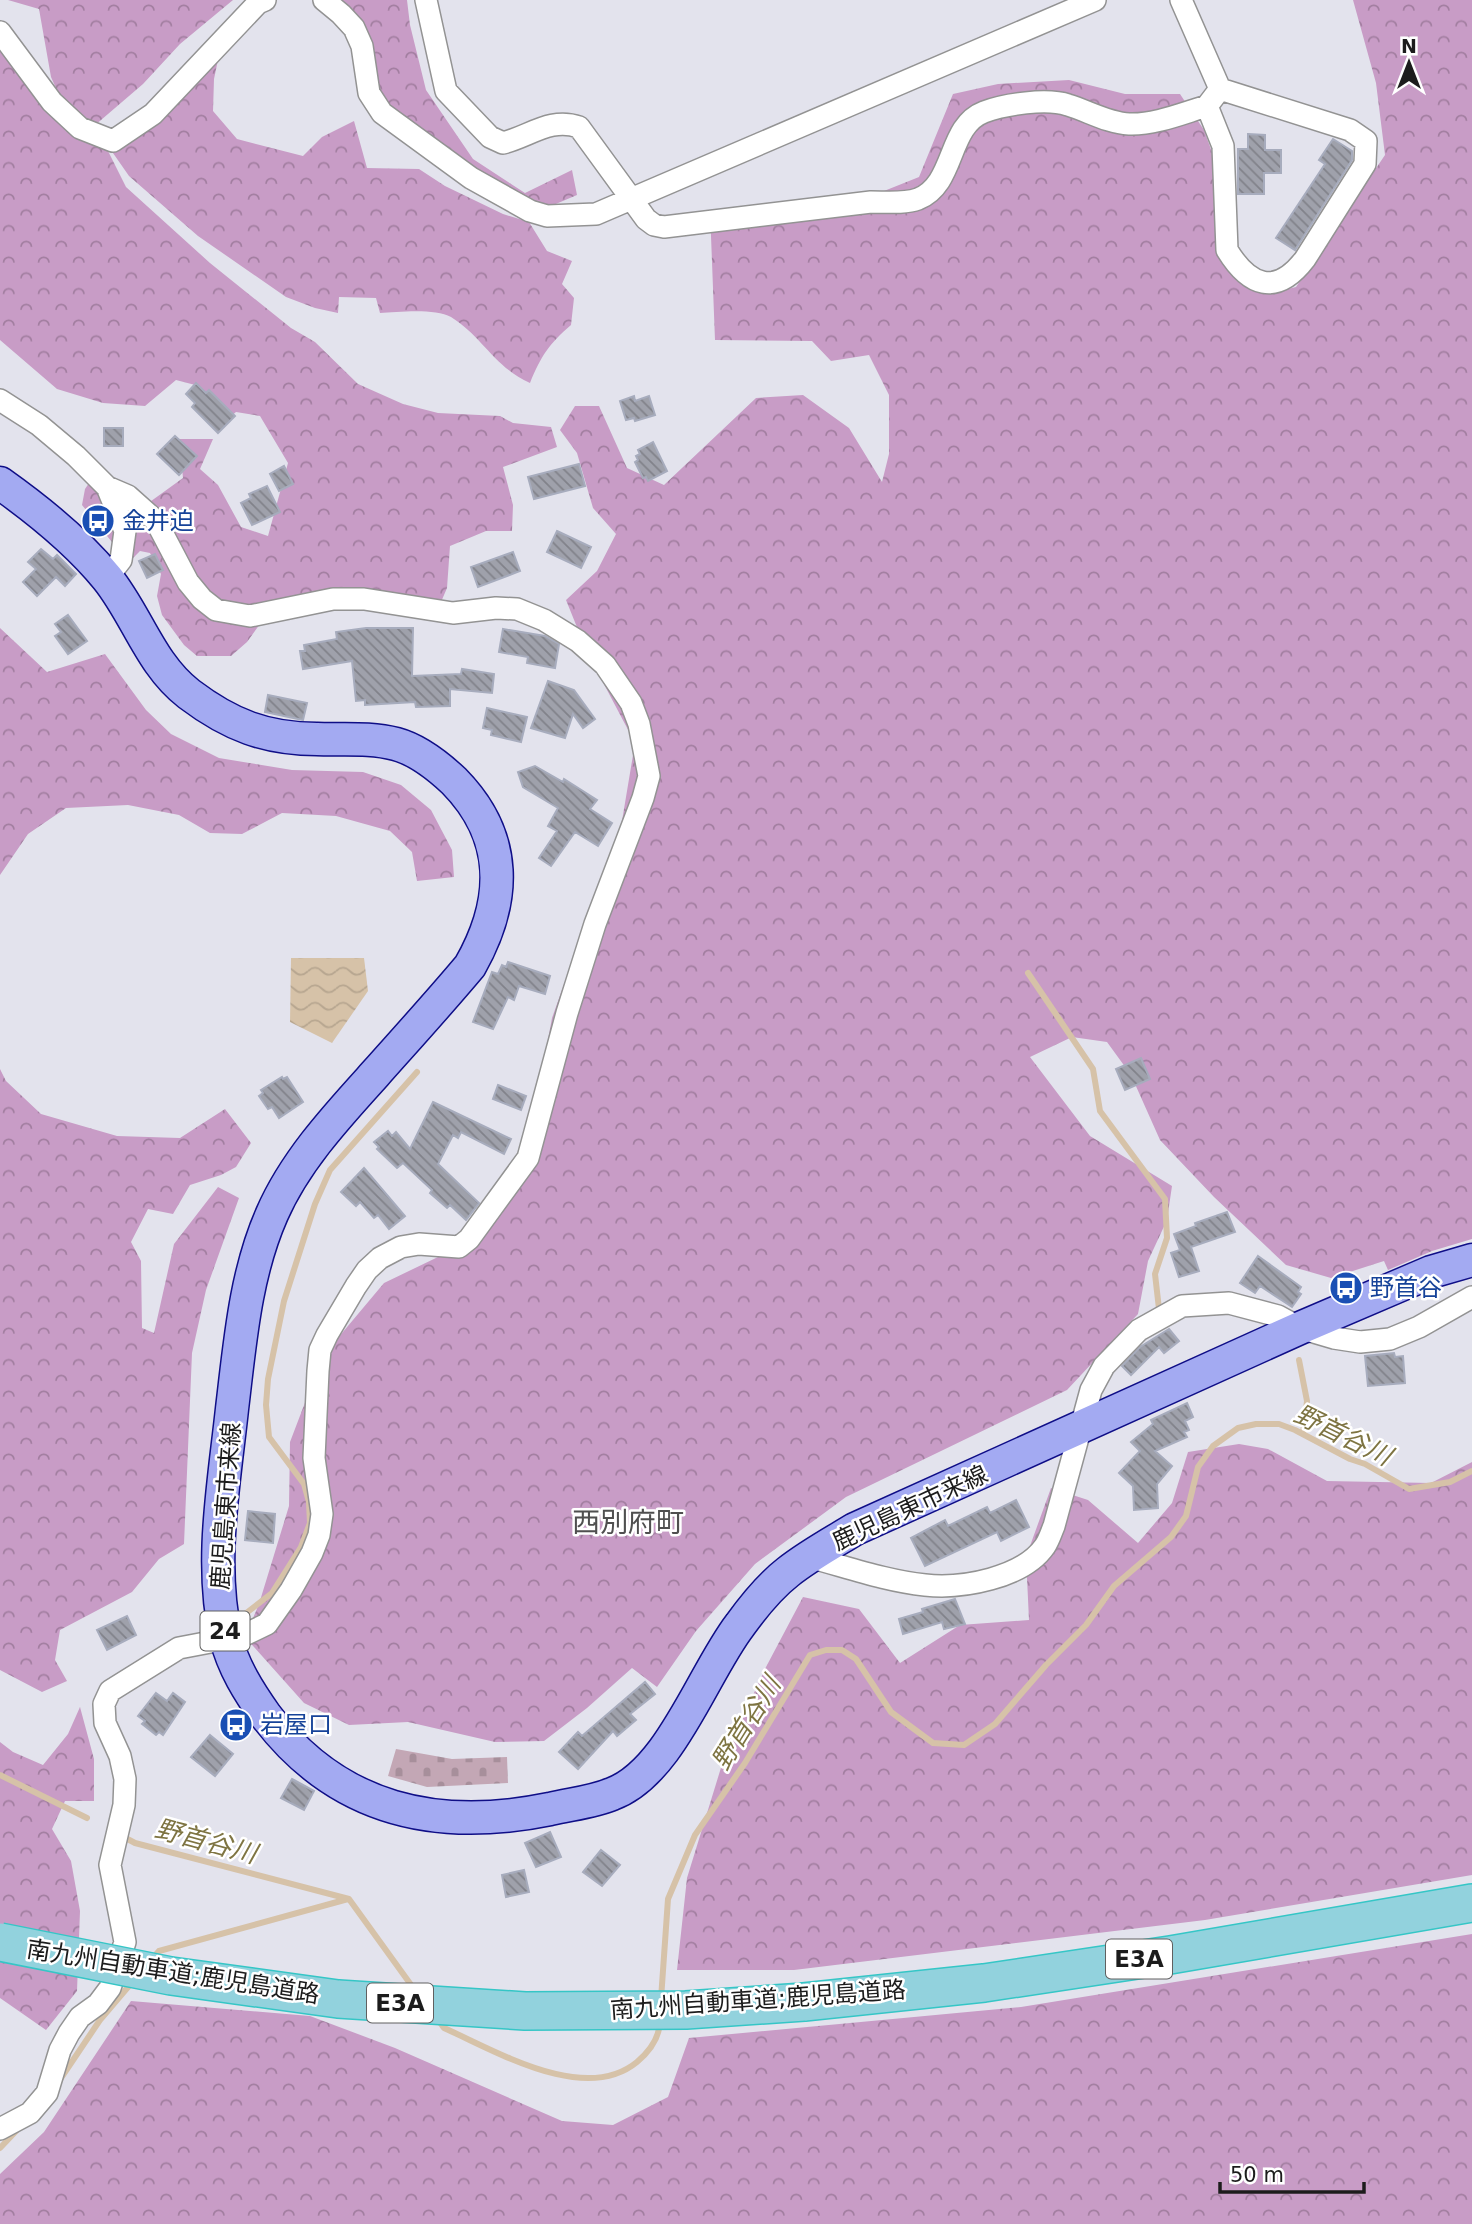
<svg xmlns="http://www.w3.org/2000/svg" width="1472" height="2224" font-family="'DejaVu Sans','Noto Sans JP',sans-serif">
<defs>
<pattern id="forest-crowns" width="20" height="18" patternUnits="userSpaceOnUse" patternTransform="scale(1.75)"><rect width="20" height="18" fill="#c89cc6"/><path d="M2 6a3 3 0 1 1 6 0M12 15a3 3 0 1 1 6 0" fill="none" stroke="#a27ea0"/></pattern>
<pattern id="cemetery-stones" width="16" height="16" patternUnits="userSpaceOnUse" patternTransform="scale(1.75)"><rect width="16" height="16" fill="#c3a7b5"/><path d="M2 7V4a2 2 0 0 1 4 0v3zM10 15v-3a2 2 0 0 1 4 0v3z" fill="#a78f9b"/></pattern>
<pattern id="water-waves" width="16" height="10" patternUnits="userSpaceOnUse" patternTransform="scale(1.75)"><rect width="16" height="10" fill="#d6c2a8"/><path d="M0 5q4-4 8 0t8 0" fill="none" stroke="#b7a690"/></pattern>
<pattern id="building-back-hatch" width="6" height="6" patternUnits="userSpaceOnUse" patternTransform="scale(1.75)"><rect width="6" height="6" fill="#9fa1ab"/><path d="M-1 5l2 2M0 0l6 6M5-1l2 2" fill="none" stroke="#81828a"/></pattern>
</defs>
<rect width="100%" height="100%" fill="#e3e3ed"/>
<path fill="url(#forest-crowns)" d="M8,0H233L180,44L143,84L94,126L67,113L51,77L39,9Z
M330,0H407L410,25L426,90L473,159L525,193L572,170L577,195L537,212L364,106L355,64L339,8Z
M1353,0H1472V1239L1432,1251L1388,1270L1384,1261L1331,1278L1286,1265L1214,1197L1160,1140L1131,1075L1107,1042L1072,1037L1030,1057L1090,1136L1172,1186L1167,1220L1148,1261L1138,1314L1067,1390L846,1497L755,1564L696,1631L657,1687L632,1668L587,1708L544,1741L495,1742L408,1722L349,1725L304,1703L245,1637L259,1604L289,1506L290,1442L306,1400L332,1345L384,1283L438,1257L509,1193L532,1127L552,1018L622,821L635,743L587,652L566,600L597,571L616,534L593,508L577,453L560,430L575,406H599L627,468L664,485L756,398L803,395L849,428L882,482L889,454V395L869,355L831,361L812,341L715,340L710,210L859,201L919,177L953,94L998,84L1069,80L1125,94H1180L1204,130L1213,155L1218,248L1237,281L1268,294L1296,287L1385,155L1376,83Z
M223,36L214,79L213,111L237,139L303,156L322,137L354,121L367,168L419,169L445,186L503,214L529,222L547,251L572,261L562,284L574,298L571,325C549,344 541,356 530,383C494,367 482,336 451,317C435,308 398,312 380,313L376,298L339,297L338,313L315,308L286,297L198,236L129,176L106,143Z
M0,43L71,133L108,151L126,187L210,263L291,328L315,342L358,384L403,404L438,413L500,416L513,423L551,427L557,447L503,467L513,505L512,531H486L450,546L447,588L441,602L270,610L247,642L231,656H197L184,645L162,615L157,596L161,574L150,553L140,551L126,565L116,547L82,505L85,489L91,480L147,504L183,478L179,439H213L200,469L218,485L241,527L268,536L288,463L260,416L236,412L216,429L218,413L199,386L176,380L145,406L103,403L57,389L0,340Z
M0,628L47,672L105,654L146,710L171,734L219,758L292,770L363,772L401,785L431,810L452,850L454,877L417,881L412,852L390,831L336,816L282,813L242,834L210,833L179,815L128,805L66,808L28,834L0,875Z
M0,1069L6,1081L41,1114L117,1136L180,1138L225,1109L251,1143L236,1167L221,1175L190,1185L173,1214L148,1209L131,1242L141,1261L142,1328L154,1333L174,1244L218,1187L239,1198L206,1290L192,1353L184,1544L159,1559L132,1592L60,1630L55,1660L67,1681L42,1692L0,1670Z
M1239,1444L1268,1449L1327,1481L1431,1483L1472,1462V1875L1205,1920L794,1970H677L687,1878L724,1758L766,1667L803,1597L859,1609L900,1663L960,1625L1029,1620L1026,1557L1051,1488L1088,1500L1138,1543L1172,1503L1188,1452Z
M80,1707L94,1759V1801H65L52,1829L71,1861L80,1911L77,1991L46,2030L0,1998V1742L13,1752L43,1765L68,1734Z
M1472,1934V2224H0V2174L44,2132L131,2001L310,2016L395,2048L562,2121L613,2125L668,2097L689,2038L1021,2007Z"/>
<path fill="url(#cemetery-stones)" d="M396,1749L452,1759L507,1757L508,1783L427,1787L388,1776Z"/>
<path fill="url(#water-waves)" d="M291,958H364L368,991L332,1043L290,1022Z"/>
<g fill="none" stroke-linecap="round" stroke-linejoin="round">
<path stroke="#d6c2a8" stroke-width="6" d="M1028,973L1093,1069L1100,1111L1165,1199L1167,1238L1155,1274L1159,1309
M1299,1360L1307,1401L1303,1434
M245,1614L272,1593L301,1547L310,1523L309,1502L304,1484L269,1437L266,1405L268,1379L284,1301L315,1204L330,1170L417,1072
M0,1775L87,1818
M120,1835L135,1843L349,1899L414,1989
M152,1959L159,1951L348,1899
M661,1999L668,1899L695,1835L745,1763L810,1655L826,1650H842L856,1659L891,1712L933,1743L964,1745L995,1724L1046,1665L1086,1625L1114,1586L1171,1537L1186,1516L1198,1467L1213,1446L1238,1428L1256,1424H1279L1295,1430L1350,1459L1365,1464L1409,1489L1450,1482L1472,1471
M436,2017L444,2028C496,2051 585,2105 637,2062C650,2051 660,2037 660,2020
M59,2081L100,2020L134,1980
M0,2148L18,2129"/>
</g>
<path fill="url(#building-back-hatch)" stroke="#a7acbd" stroke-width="2" d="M1248,134L1265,135V150H1281V173H1264V194H1238V149H1248Z
M1333,139L1352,151V160L1295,250L1276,238L1325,164L1319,160Z
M196,383L206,393L209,390L235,416L218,433L192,407L195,403L186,394Z
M634,396L635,401L649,396L655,415L635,421L634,418L626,420L620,401Z
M104,428H123V446H104Z
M175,436L197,456L179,475L157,454Z
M653,442L667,471L648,481L646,477L643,478L635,462L638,460L636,456L640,454L638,450Z
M579,464L585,486L534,499L528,477Z
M284,466L293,484L279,491L270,474Z
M267,486L280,512L252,525L241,503L251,498L249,494Z
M557,531L591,547L581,568L547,552Z
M41,549L53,559L57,555L76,574L65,586L56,577L37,596L23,582L36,569L28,562Z
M513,552L520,571L478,587L471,567Z
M155,554L163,570L147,578L139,561Z
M68,615L87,641L68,654L55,636L61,632L55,624Z
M366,628H413L412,676L461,674L462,669L494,674L492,693L450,689V706L416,707L415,702L365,705V700L356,701L352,661L303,669L300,651H305L304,645L337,639L336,632Z
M503,629L545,636L559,644L555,668L527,663L528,657L499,652Z
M548,681L574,690L595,719L583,728L573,714L565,738L531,728Z
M268,695L307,703L303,720L265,712Z
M487,708L527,717L521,742L491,735L492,730L483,728Z
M535,766L563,782L564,779L597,800L590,809L612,823L598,846L575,832L551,866L539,858L557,831L548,826L558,808L523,787L518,772Z
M508,962L550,976L545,994L519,986L514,1000L508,997L493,1029L473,1022L492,972L498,974L502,965L506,967Z
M1141,1058L1150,1079L1125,1090L1116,1069Z
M282,1077L283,1079L287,1077L303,1102L279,1118L272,1107L268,1109L259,1096L263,1093L261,1090Z
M498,1085L526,1096L521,1110L493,1099Z
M433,1102L511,1139L504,1154L461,1132L458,1138L453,1135L438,1164L479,1203L466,1220L450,1205L447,1208L430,1193L432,1190L403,1163L397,1168L377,1149L379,1147L374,1142L388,1131L392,1136L396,1132L410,1149Z
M364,1168L405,1216L389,1229L378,1215L374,1218L360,1202L356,1206L341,1192Z
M1227,1212L1235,1232L1191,1247L1199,1271L1179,1277L1171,1253L1180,1250L1174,1234L1196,1226L1195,1223Z
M1258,1256L1301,1287L1298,1292L1301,1294L1292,1307L1260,1286L1255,1293L1240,1283Z
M1169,1329L1179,1341L1164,1353L1159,1347L1131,1375L1122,1366L1140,1347Z
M1394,1353L1395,1357L1403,1356L1405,1383L1368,1386L1365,1356Z
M1187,1403L1193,1417L1185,1421L1189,1430L1184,1432L1187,1437L1155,1451L1172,1466L1157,1484L1158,1508L1134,1510L1133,1486L1119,1473L1140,1451L1131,1442L1153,1424L1151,1420Z
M1016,1500L1029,1527L1001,1541L997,1532L925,1566L911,1538L945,1520L948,1526L987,1507L990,1513Z
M248,1511L275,1514L273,1543L245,1540Z
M955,1599L965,1624L944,1629L942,1622L903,1634L899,1619L923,1612L922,1609Z
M127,1616L136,1635L107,1650L97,1630Z
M645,1682L655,1694L630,1714L636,1720L617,1736L613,1731L578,1769L559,1752L578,1732L582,1736Z
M156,1693L167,1701L173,1693L185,1702L163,1735L159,1732L156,1735L142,1724L145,1721L138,1716Z
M210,1735L233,1754L215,1776L191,1757Z
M292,1779L314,1791L304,1810L281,1798Z
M550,1832L561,1857L536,1867L525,1843Z
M601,1850L620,1865L602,1886L583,1872Z
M524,1870L529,1892L506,1897L502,1875Z"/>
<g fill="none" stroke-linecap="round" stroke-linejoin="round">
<defs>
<path id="street" d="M324,0L341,14L354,28L362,46L369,93L382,113L471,178L530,211L547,216L596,214L1095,0
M426,0L446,91L490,137L503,143C530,136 551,117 579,127L646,219L654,225L664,227L871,202C886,202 904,204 918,199C956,184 947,126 984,112C1005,104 1047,98 1068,105C1088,111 1108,123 1129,124C1155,125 1183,113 1207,106
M1181,0L1220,89L1350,130L1366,141L1365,164L1305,259C1276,297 1249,286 1227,250L1223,146L1207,106L1220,89
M0,32L52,102L80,128L113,141L153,114L258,3L265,0
M0,400L39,425L76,456L107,487L128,496L156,521L188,582L202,599L216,610L250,616L333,599H364L453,613L496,608L517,609L544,620L578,641L605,665L631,703L639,724L649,776L643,798L595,924L567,1013L528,1158L469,1239L459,1247L419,1244L401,1247L380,1258L367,1270L356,1286L327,1335L320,1350L318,1371L314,1458L322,1514L319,1535L312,1553L291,1590L267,1624L242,1636L179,1648L110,1691L104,1704L105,1723L120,1756L125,1779L124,1805L110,1865L125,1942L110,1988L98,2004L80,2017L69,2033L60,2050L47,2093L30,2113L0,2129
M107,487L125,531L121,560L107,578
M809,1557C847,1567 886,1581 925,1585C962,1589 1023,1578 1045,1546C1049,1540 1051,1533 1054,1526L1091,1390L1104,1366L1139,1330L1182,1306L1229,1303L1278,1316L1300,1328L1334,1338L1360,1342L1390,1339L1419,1327L1472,1297"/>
<path id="primary" d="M0,483C38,510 77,541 107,578C137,615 150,664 189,694C230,725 266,739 317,739C343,740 370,737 396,744C418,750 438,766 454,781C509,837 507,901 470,966C439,1003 407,1038 375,1074C337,1116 295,1161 272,1214C245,1275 240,1343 232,1409C224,1484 209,1563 226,1638C233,1667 249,1692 266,1716C338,1811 438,1832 550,1809C571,1804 593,1802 612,1794C670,1773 703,1673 740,1625C753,1607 770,1586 788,1572C808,1556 832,1543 855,1529L1300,1328L1431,1272L1472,1260"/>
<path id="highway" d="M804,2002L984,1983L1170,1955L1472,1903"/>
</defs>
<use href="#street" stroke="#939393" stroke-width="24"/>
<use href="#primary" stroke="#0f0e87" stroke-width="35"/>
<use href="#highway" stroke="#35c6c6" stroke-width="40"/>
<use href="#street" stroke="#fff" stroke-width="21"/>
<use href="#primary" stroke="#a3aaf2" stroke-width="32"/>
<use href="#highway" stroke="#92d2dd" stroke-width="37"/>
<defs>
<path id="highway-bridge" d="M0,1942L171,1976L338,1999L525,2011L686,2010L804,2002"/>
</defs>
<use href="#highway-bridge" stroke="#35c6c6" stroke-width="40" stroke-linecap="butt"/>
<use href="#highway-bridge" stroke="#92d2dd" stroke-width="37"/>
</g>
<defs>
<symbol id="bus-disc" viewBox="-11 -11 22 22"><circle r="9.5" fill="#1a4fb4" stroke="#fff"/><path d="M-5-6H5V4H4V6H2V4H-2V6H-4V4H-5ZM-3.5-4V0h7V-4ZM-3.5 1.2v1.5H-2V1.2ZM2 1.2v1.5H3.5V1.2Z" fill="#fff"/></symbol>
</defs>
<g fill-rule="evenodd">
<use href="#bus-disc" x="79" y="502" width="38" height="38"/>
<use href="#bus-disc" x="1327" y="1269" width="38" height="38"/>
<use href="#bus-disc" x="217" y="1706" width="38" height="38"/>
</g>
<g text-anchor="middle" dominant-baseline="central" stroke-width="5" stroke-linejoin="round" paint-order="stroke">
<g fill="#fff" stroke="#606060" stroke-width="2">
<rect x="200.5" y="1611.5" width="49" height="39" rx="5"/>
<rect x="1106" y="1939.5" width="66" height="39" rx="5"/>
<rect x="367" y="1983.5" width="66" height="39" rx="5"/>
</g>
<g font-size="23" font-weight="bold" fill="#1c1c1c">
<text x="225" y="1631">24</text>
<text x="1139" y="1959">E3A</text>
<text x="400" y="2003">E3A</text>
</g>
<g font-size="24" fill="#164399" stroke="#fff" text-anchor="start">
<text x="122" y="521">金井迫</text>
<text x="1370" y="1288">野首谷</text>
<text x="260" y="1725">岩屋口</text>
</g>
<g font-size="24" fill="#1c1c1c" stroke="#fff">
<text transform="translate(226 1506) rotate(-86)">鹿児島東市来線</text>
<text transform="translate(910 1508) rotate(-25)">鹿児島東市来線</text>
<text transform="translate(173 1972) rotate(9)">南九州自動車道;鹿児島道路</text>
<text transform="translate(758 2000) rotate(-4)">南九州自動車道;鹿児島道路</text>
</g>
<g font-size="26" font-style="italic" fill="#7e7442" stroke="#fff">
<text transform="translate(1343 1435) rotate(26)">野首谷川</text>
<text transform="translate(746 1723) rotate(-58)">野首谷川</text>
<text transform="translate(206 1841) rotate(15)">野首谷川</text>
</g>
<g font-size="28" fill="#4f4f4f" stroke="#fff">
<text x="628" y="1522">西別府町</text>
</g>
</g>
<g transform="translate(1409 63)" stroke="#ffffff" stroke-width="5" paint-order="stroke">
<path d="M0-5L12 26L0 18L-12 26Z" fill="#1c1c1c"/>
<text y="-10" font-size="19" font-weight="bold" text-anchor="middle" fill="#1c1c1c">N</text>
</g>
<path d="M1220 2182v10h144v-10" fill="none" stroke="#1c1c1c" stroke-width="3.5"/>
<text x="1230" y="2182" font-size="21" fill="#1c1c1c" stroke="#ffffff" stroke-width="5" paint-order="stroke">50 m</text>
</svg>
